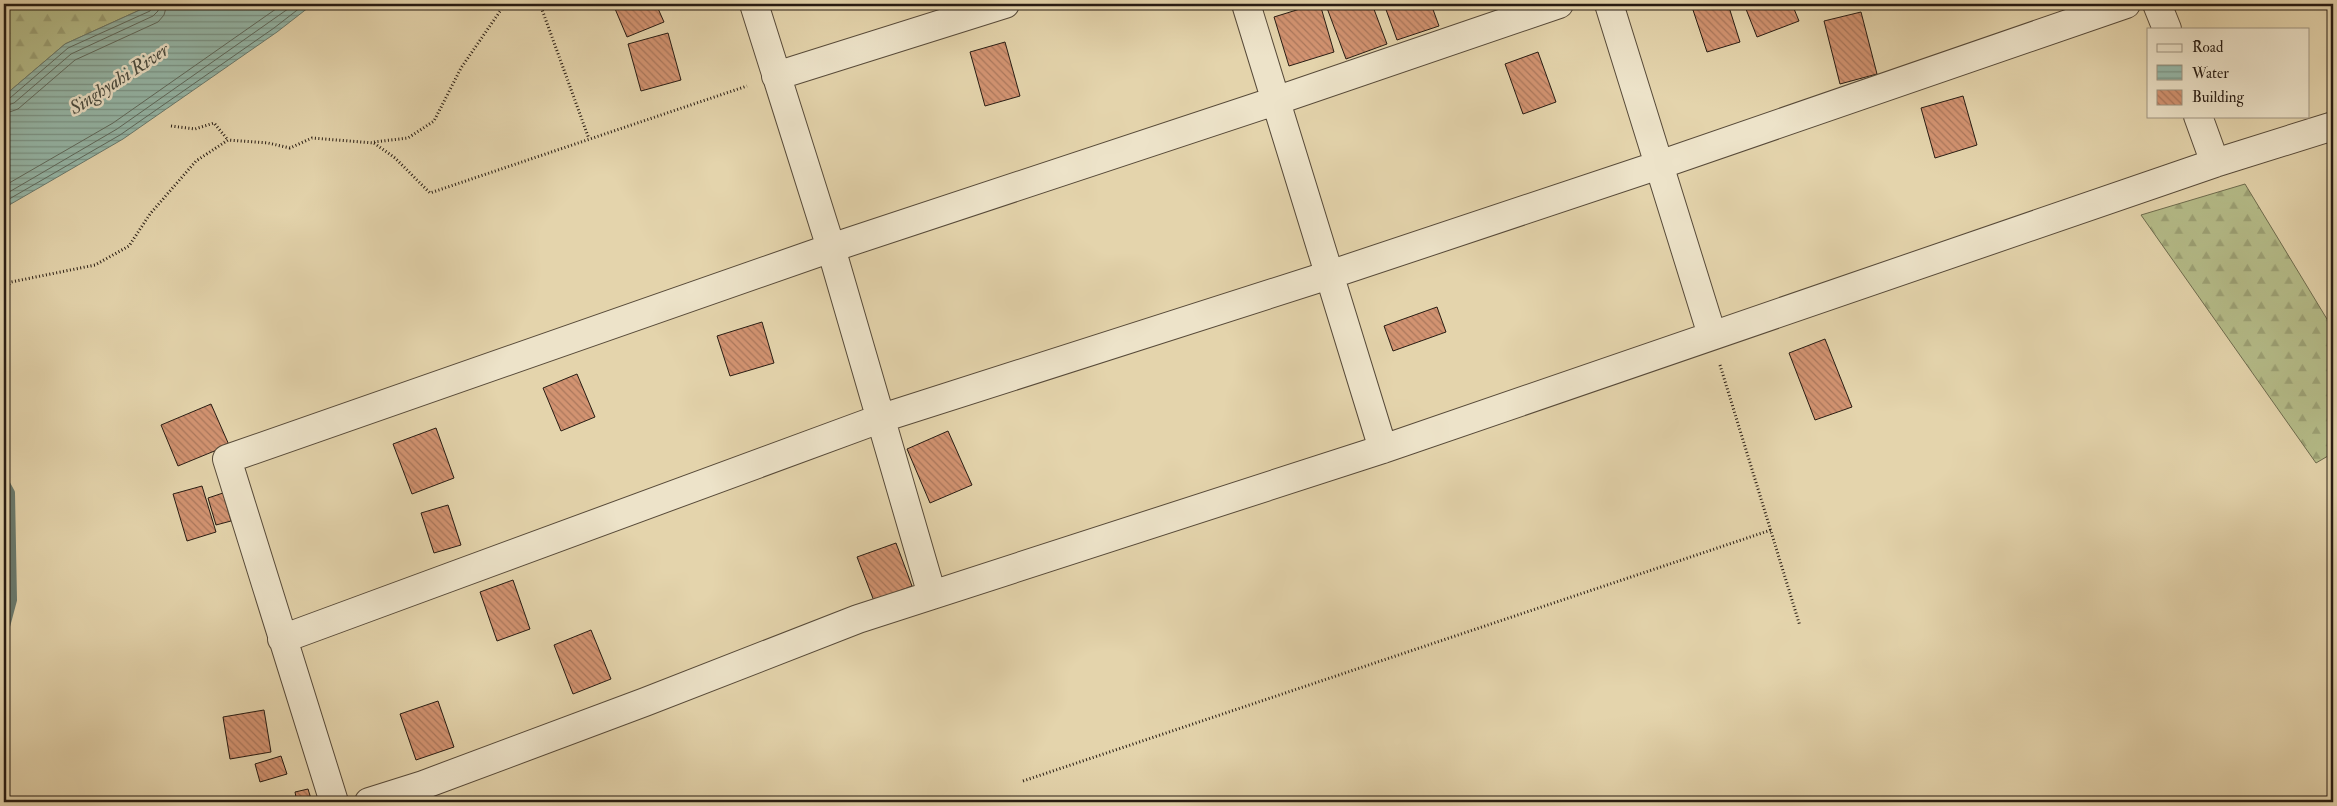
<svg xmlns="http://www.w3.org/2000/svg" width="2337" height="806" font-family="'IM FELL Double Pica',serif">
<defs>
<pattern id="forest-firs" width="22" height="20" patternUnits="userSpaceOnUse" patternTransform="scale(1.25)"><rect width="22" height="20" fill="#b5bc89"/><path d="M5 1l3.5 6h-7zM16 11l3.5 6h-7z" fill="#9ca175"/></pattern>
<pattern id="water-rules" width="6" height="5" patternUnits="userSpaceOnUse" patternTransform="scale(1.25)"><rect width="6" height="5" fill="#95b8aa"/><path d="M0 2.5h6" fill="none" stroke="#7a9589"/></pattern>
<pattern id="building-back-hatch" width="6" height="6" patternUnits="userSpaceOnUse" patternTransform="scale(1.25)"><rect width="6" height="6" fill="#d29371"/><path d="M-1 5l2 2M0 0l6 6M5-1l2 2" fill="none" stroke="#aa775c"/></pattern>
</defs>
<rect width="100%" height="100%" fill="#e4d4ac"/>
<filter id="stains"><feTurbulence type="fractalNoise" baseFrequency=".004" numOctaves="4"/><feColorMatrix values="0 0 0 0 .2 0 0 0 0 .09 0 0 0 0 .02 0 0 0 .5 -.17"/></filter>
<radialGradient id="worn" r=".72"><stop offset=".6" stop-color="#630" stop-opacity="0"/><stop offset="1" stop-color="#630" stop-opacity=".3"/></radialGradient>
<path fill="url(#forest-firs)" stroke="#6e6c4e" d="M4,4H153L65,44L4,96Z
M2245,184L2333,329V453L2316,463L2141,215Z"/>
<path fill="url(#water-rules)" stroke="#697a6e" d="M153,4H313L277,32L123,139L4,208V96L65,44Z"/>
<g fill="none" stroke-linecap="round" stroke-linejoin="round">
<path stroke="#5e6a5e" stroke-width="1" d="M4,100L10,98L68,48L150,11L153,4
M4,106L14,103L71,54L153,16L158,11L159,4
M4,114L18,109L75,60L158,22L164,15L167,4
M4,186L113,123L283,4
M4,195L117,129L295,4
M4,202L120,135L274,28L305,4"/>
<path stroke="#697a6e" stroke-width="10" d="M4,482L10,493L12,600L4,630"/>
</g>
<path fill="url(#building-back-hatch)" stroke="#281c13" d="M613,4H656L664,22L627,37Z
M1316,4H1320L1334,52L1289,66L1274,17Z
M1339,4H1372L1387,44L1346,59L1327,8Z
M1384,4H1431L1439,26L1397,40Z
M1691,4H1728L1740,42L1707,52Z
M1744,4H1792L1799,21L1757,37Z
M1861,12L1877,74L1840,84L1824,21Z
M668,33L681,80L641,91L628,44Z
M1005,42L1020,96L985,106L970,52Z
M1538,52L1556,102L1523,114L1505,64Z
M1963,96L1977,145L1935,158L1921,108Z
M1437,307L1446,332L1393,351L1384,326Z
M762,322L774,363L730,376L717,336Z
M1825,339L1852,407L1815,420L1789,353Z
M577,374L595,417L561,431L543,388Z
M211,404L229,445L178,466L161,425Z
M436,428L454,478L412,494L393,444Z
M948,431L972,485L930,503L907,449Z
M202,486L216,532L187,541L173,494Z
M223,493L231,521L216,525L208,498Z
M448,505L461,545L434,553L421,513Z
M896,543L912,586L874,601L857,557Z
M513,580L530,629L497,641L480,592Z
M591,630L611,679L573,694L554,645Z
M438,701L454,747L416,760L400,714Z
M264,710L271,752L230,759L223,717Z
M281,756L287,774L260,782L255,764Z
M308,789L312,802H297L295,792Z"/>
<g fill="none" stroke-linecap="round" stroke-linejoin="round">
<defs>
<path id="street" d="M754,4L831,248L932,595
M1246,4L1383,449
M1609,4L1712,335
M2157,4L2167,29
M776,76L1005,4
M2198,116L2215,163
M282,639L882,418L1329,275L1659,165L2126,4
M334,802L227,459L831,248L1275,101L1559,4
M369,802L423,785L645,702L858,619L1383,449L2215,163L2333,126"/>
</defs>
<use href="#street" stroke="#574a39" stroke-width="30"/>
<path stroke="#281c13" stroke-width="3" stroke-dasharray="1 2.5" stroke-linecap="butt" d="M540,4L589,139
M171,126L195,129L214,123L228,140
M374,142L408,138L434,121L461,68L505,4
M4,289L11,282L95,265L129,246L150,214L196,161L228,140L268,143L290,148L312,138L374,143L395,158L430,193L747,86
M1720,365L1800,626
M1023,781L1771,530"/>
<use href="#street" stroke="#ede3c9" stroke-width="28"/>
</g>
<g text-anchor="middle" dominant-baseline="central" stroke-width="5" stroke-linejoin="round" paint-order="stroke">
<g font-size="19" font-style="italic" fill="#494b40" stroke="#ede3c9">
<text transform="translate(119 79) rotate(-33)">Singhyahi River</text>
</g>
</g>
<rect width="2337" height="806" fill="none" stroke="#e4d4ac" stroke-width="20"/>
<rect x="5" y="5" width="2327" height="796" fill="none" stroke="#281c13" stroke-width="2.5"/>
<rect x="10" y="10" width="2317" height="786" fill="none" stroke="#281c13"/>
<rect x="2147" y="28" width="162" height="90" fill="#ede3c9" stroke="#9e9380"/>
<rect x="2157" y="44" width="25" height="8" fill="#ede3c9" stroke="#9e9380"/>
<text x="2192" y="52" font-size="15" fill="#281c13">Road</text>
<rect x="2157" y="65" width="25" height="15" fill="url(#water-rules)" stroke="#9e9380"/>
<text x="2192" y="78" font-size="15" fill="#281c13">Water</text>
<rect x="2157" y="90" width="25" height="15" fill="url(#building-back-hatch)" stroke="#9e9380"/>
<text x="2192" y="102" font-size="15" fill="#281c13">Building</text>
<rect width="100%" height="100%" filter="url(#stains)"/>
<rect width="100%" height="100%" fill="url(#worn)"/>
</svg>
